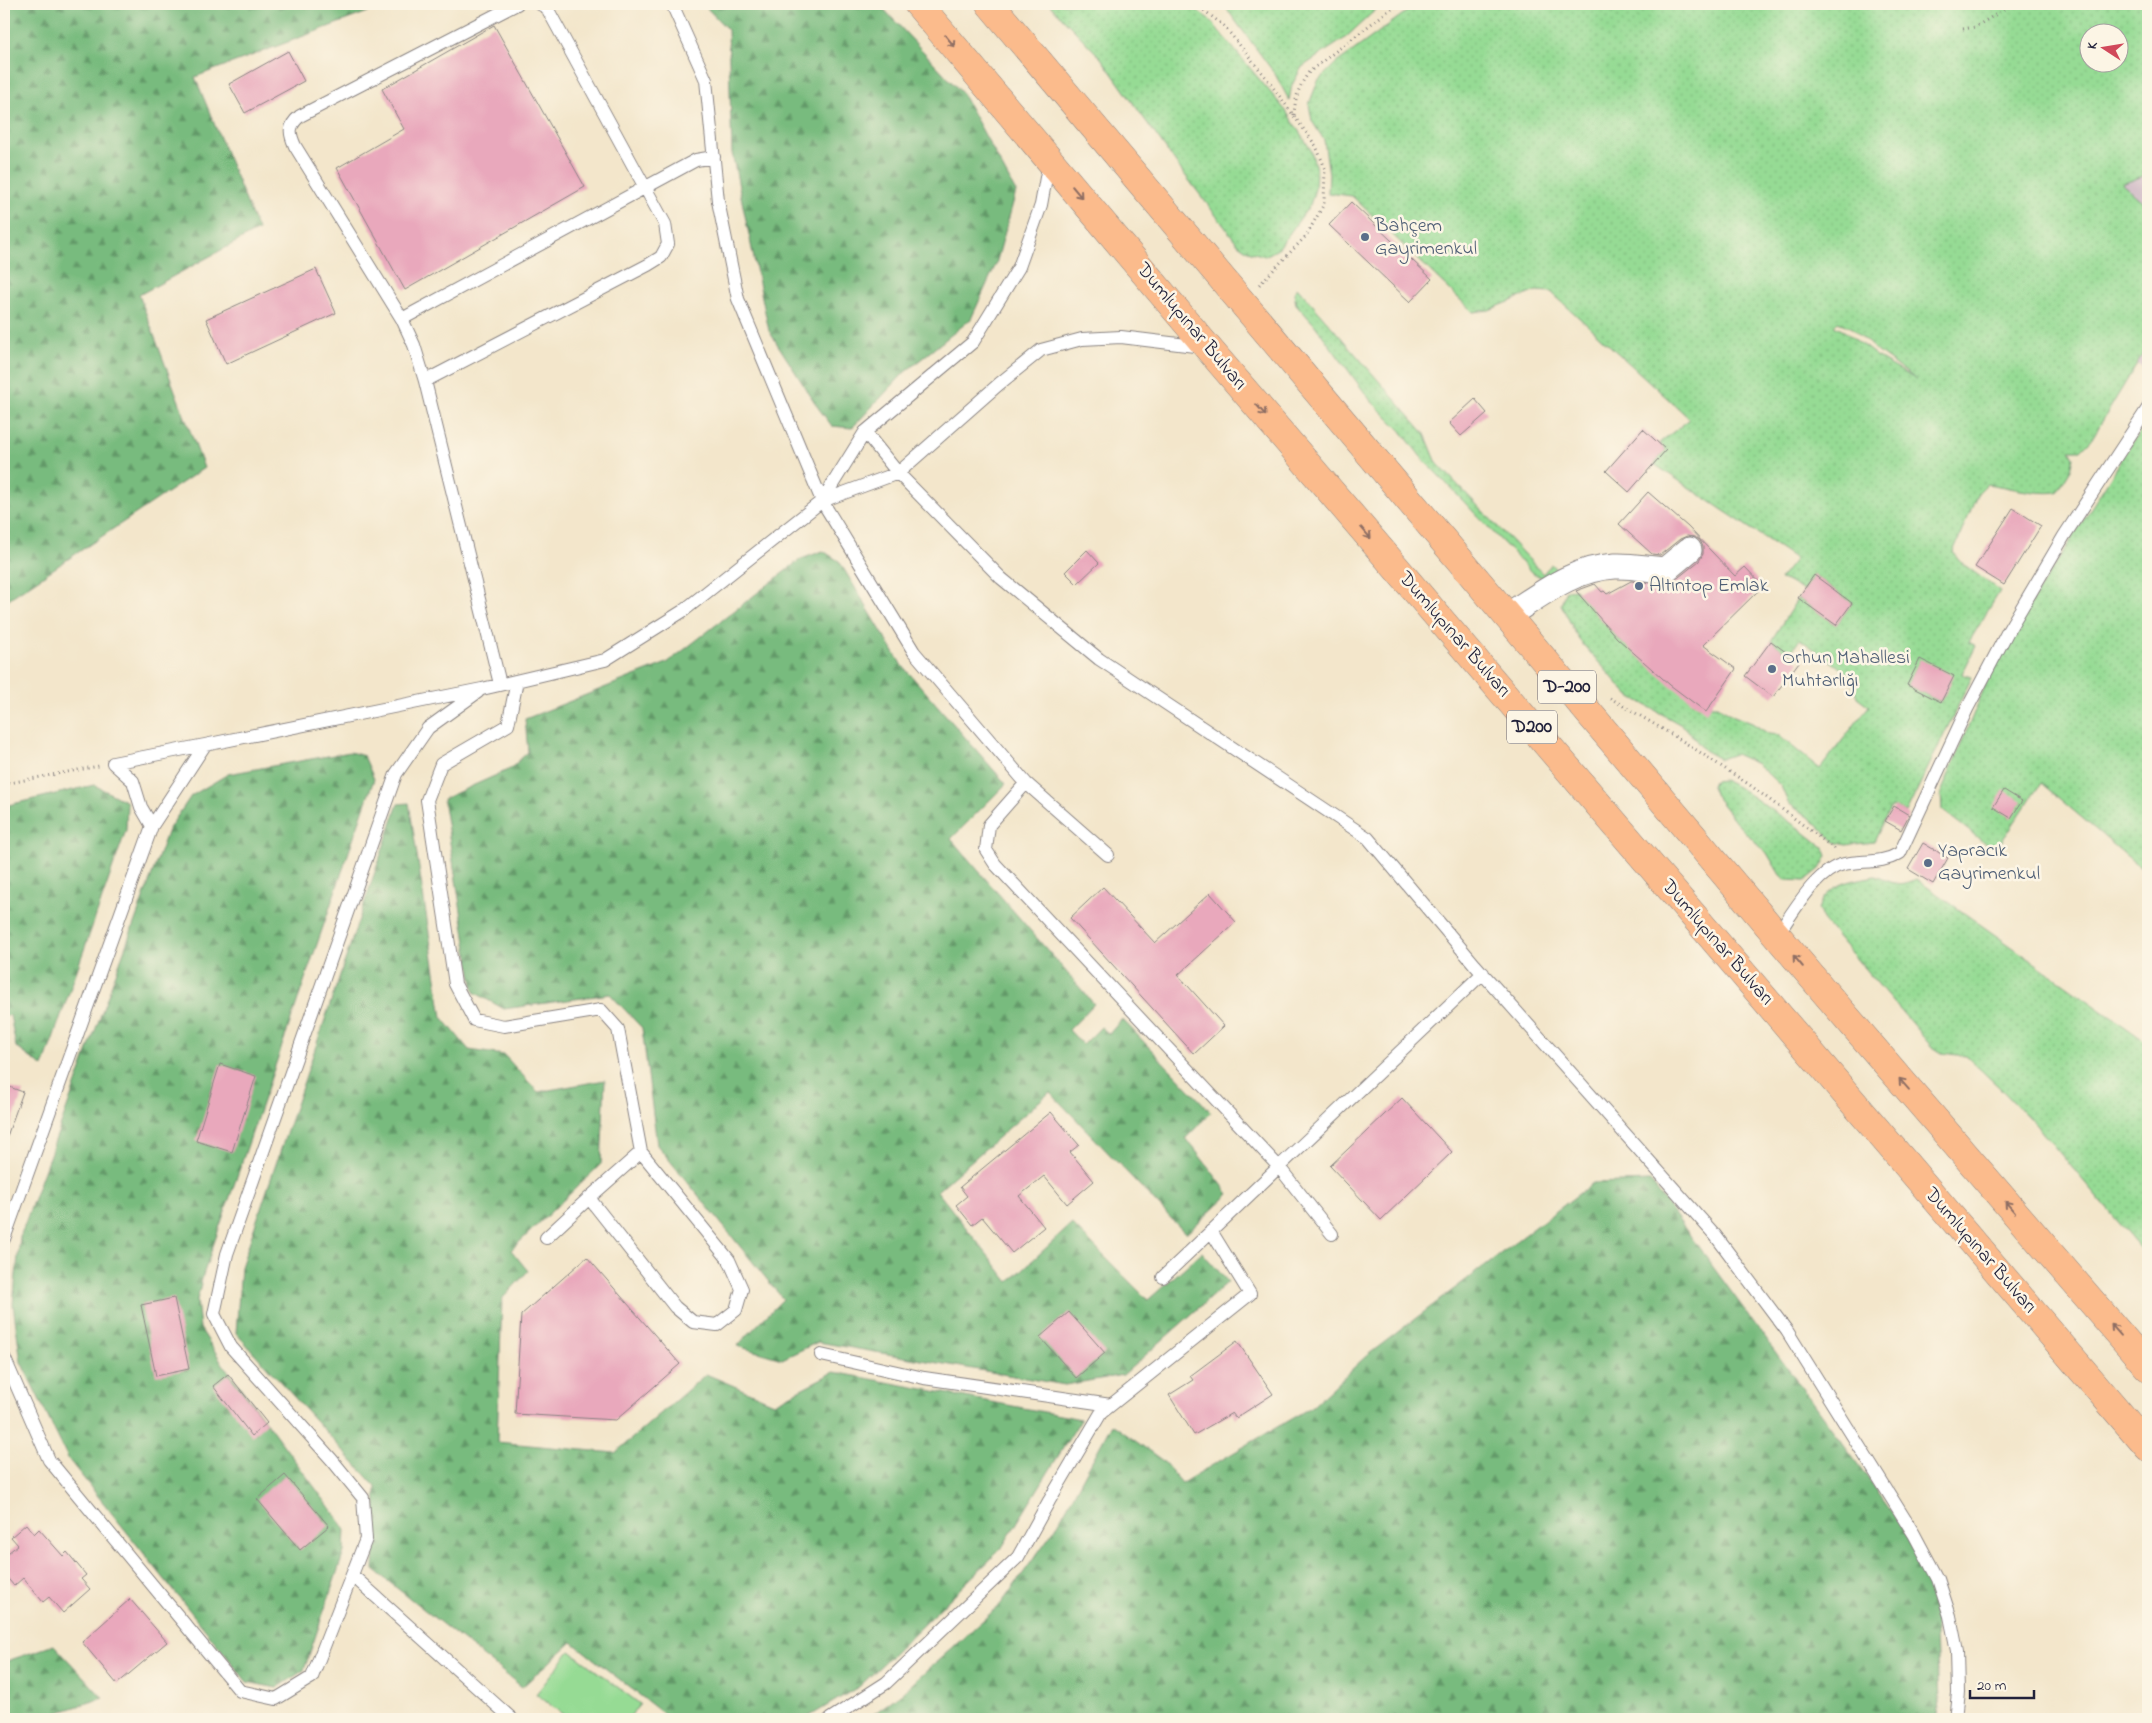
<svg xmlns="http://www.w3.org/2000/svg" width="2152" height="1723" font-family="'Indie Flower',sans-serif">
<defs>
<pattern id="grass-dots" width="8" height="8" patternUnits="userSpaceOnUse" patternTransform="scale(1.25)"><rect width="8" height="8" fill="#96db94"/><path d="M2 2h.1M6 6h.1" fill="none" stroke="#81bc80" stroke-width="1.8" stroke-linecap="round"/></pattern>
<pattern id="forest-firs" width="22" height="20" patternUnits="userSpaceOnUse" patternTransform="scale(1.25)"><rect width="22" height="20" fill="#78bb7e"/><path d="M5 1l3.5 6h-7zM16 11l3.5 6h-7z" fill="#629868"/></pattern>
</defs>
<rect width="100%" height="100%" fill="#fcf5e5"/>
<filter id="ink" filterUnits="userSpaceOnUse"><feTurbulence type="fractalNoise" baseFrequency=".02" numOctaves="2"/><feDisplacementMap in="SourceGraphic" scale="10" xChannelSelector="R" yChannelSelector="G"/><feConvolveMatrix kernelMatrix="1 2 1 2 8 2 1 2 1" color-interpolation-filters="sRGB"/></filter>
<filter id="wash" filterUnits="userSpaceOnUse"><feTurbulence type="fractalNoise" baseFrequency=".0096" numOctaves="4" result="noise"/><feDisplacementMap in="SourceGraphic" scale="20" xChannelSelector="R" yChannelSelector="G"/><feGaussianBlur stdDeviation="1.12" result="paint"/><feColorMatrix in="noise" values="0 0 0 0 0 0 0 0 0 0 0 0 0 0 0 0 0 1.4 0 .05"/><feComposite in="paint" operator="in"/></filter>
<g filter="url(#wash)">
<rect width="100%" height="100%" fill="#f3e6cb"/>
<path fill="#d2bdc8" d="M2148,174V206L2122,184Z
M2148,345V370L2137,363Z"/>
<path fill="url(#grass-dots)" stroke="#5c7e68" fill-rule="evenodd" d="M1049,4H1188L1209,19L1286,111L1311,150L1316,169L1315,189L1310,205L1278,249L1265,256L1248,251L1238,244L1178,166L1101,58Z
M1223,4H1382L1344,39L1302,67L1292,85L1289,100L1275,74Z
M1417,4H2148V174L2122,184L2148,206V345L2091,440L2081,450H2070L2074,457L2071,469L2057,492C2035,495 2009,487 1987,484L1978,493L1953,552L1963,564L2000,591L1969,642L1976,646L1962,674L1972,677L1906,813L1891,806L1874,842L1846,845L1835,842L1812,820L1788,803L1781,786L1757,764L1735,754L1720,759L1704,750L1685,727L1628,695L1579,640L1561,604L1566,590L1575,589L1619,640L1710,706H1718L1734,716L1752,723L1769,734L1778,735L1820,769L1869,706L1857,697L1850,675L1800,639L1789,655L1771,641L1798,598L1836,625L1852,603L1814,575L1803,590C1795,587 1789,580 1780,579L1796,559L1654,464L1666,450L1659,443L1690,419L1551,292L1536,291L1489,310L1473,312L1352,196L1328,193L1329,174L1324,140L1312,121L1309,104L1318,81L1335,64ZM2090,32H2120V62H2090ZM1838,322L1852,328L1877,351L1917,380L1882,360L1844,331L1834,326ZM1920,660L1953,676L1941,702L1907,685Z
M1297,287L1425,434L1437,463L1543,574L1551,564L1562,576L1547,579L1533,574L1421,457L1401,431L1371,401L1314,324L1296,304L1294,293Z
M2148,418V874L2041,783L1995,851L1942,810L1941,793L1985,686L2017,625Z
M1723,780L1738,787L1800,829L1824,848L1827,856L1820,869L1805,881L1786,880L1780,875L1767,853L1741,828L1714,794L1712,786L1714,781Z
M1875,876C1892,882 1899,888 1916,879L2148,1043V1257L2036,1125L1998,1086L1966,1056L1942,1053L1931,1046L1823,920L1818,909C1829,883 1850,881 1875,876Z"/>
<path fill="url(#forest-firs)" stroke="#4d6e5c" d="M4,4H389L195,77L258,230L139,295L204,468L4,602Z
M703,4H879L962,93L1016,192L996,264L971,319L905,372L852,428L832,426L819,409L769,331L732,153L728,30Z
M823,551L839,561L901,664L1006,784L951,839L1094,1004L1069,1030L1083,1045L1101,1027L1109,1034L1122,1019L1211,1112L1186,1138L1229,1194L1186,1234L1050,1092L937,1191L1009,1282L1072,1224L1148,1300L1202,1252L1228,1282L1123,1375L1065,1385L818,1342L782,1359L737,1346L783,1299L657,1145L642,1028L610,994L504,1009L474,992L443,799L510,769L528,752L525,719L667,663L801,559Z
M350,752L364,756L374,779L203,1275L197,1300L200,1328L223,1364L345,1528L344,1552L304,1670L277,1688L247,1682L69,1460L21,1362L13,1304L20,1237L168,830L191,796L228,774Z
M94,785L127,802L126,830L43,1067L16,1047L10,1015L4,1017V806Z
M409,803L442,1017L469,1050L504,1055L538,1092L605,1080L601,1164L511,1250L528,1271L502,1299L497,1442L615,1453L706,1374L774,1403L834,1372L1081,1419L1001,1549L860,1686L805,1719H670L572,1642L522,1687L374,1570L376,1487L236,1333L241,1267L398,804Z
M1650,1181L1895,1515L1934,1589L1939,1703L1936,1719H867L902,1693L1001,1604L1055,1529L1112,1424L1163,1461L1182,1483L1313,1406L1365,1357L1593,1183Z
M54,1645L103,1698L38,1719H4V1662Z"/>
<path fill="#96db94" stroke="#5c7e68" d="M570,1651L640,1704L628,1719H569L536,1694Z"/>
<g id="blocks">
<path fill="#e9a8bc" d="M494,25L585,187L405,290L337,168L404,129L382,89Z
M288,51L304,81L245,113L229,84Z
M1351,202L1432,279L1410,302L1329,225Z
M316,269L336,313L226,364L206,319Z
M1475,399L1487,413L1461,436L1449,423Z
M1643,429L1666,450L1629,492L1606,471Z
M1648,492L1688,527L1735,576L1745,567L1763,586L1703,645L1736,669L1706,712L1670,685L1617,638L1576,591L1595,584L1602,592L1604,591L1607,594L1631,581L1665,584L1674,581L1699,561L1703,554V547L1700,540L1694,537L1687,536L1680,539L1660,555L1652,554L1619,524Z
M2013,508L2041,526L2004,585L1975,567Z
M1087,550L1099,563L1077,584L1065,572Z
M1814,575L1852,603L1836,625L1798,598Z
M1771,641L1799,662L1773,697L1745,676Z
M1920,659L1954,676L1941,702L1907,685Z
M2004,790L2022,801L2011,818L1993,807Z
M1894,806L1909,815L1901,830L1885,821Z
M1923,843L1948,858L1933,884L1908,869Z
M1103,887L1155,943L1210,893L1236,922L1178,975L1224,1026L1194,1054L1070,918Z
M220,1064L256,1076L232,1152L196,1141Z
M4,1085L23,1092L6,1139L4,1138Z
M1402,1098L1452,1152L1381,1220L1330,1166Z
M1051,1112L1079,1145L1070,1152L1094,1181L1067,1204L1044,1176L1019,1196L1044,1227L1012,1253L982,1217L972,1225L956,1205L967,1196L960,1187Z
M587,1257L680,1364L616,1420L515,1414L521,1315Z
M174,1298L189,1369L156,1376L141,1305Z
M1069,1312L1105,1353L1076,1378L1040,1337Z
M1237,1341L1273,1394L1236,1418L1232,1413L1194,1435L1169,1395L1193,1380L1190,1376Z
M228,1374L267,1423L252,1436L213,1386Z
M285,1475L329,1526L300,1550L257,1499Z
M26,1524L34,1534L39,1529L63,1556L67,1552L86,1575L81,1579L90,1589L63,1613L49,1597L43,1602L23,1578L14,1586L4,1574V1556L18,1545L11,1537Z
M130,1599L167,1642L117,1684L82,1642Z"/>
</g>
</g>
<g filter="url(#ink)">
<use href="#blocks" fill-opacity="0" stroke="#8a8483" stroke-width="1"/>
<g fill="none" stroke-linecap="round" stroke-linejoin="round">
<defs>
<path id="lane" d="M672,4L706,80L718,201L738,299L822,501L914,652L1026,783L1108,855
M402,319L696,160L714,157
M425,381L648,265L661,257L668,244L665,224L547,8L540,4
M865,432L898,473L1001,578L1099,659L1368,838L1475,965L1715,1235L1787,1331L1914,1534L1938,1579L1950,1616L1957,1651L1958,1693L1955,1719
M822,501L865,432L973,342L1019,267L1041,205L1049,161
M517,681L508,725L441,764L427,800L455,984L474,1020L504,1026L601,1010L618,1029L641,1152L589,1198L675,1307L693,1322L717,1325L736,1310L742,1289L729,1260L641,1152
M500,684L425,381L414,345L402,319L295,146C289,133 288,126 300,116L517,4
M113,763L205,745
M113,763L133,781L141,807L152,826
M1026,783L989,825L986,850L995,864L1279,1167L1332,1234
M1777,935C1793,913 1816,870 1844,864C1864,860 1882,864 1900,853L1967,709L2008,631L2064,536L2148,408
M546,1238L589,1198
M4,1239L152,826L205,745L482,689L605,660L683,611L822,501L898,473L999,384L1041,350L1082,339L1121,337L1203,347
M1163,1277L1483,973
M821,1355L924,1378L1111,1405
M4,1357L49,1460L240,1691L276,1699L312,1677L366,1539L363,1498L332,1460L231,1347L214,1314L227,1254L396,774L428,728L478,692
M352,1575L512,1719
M830,1719L886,1683L1018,1557L1049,1501L1101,1413L1250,1294L1211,1231"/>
<path id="street" d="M1507,616C1540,595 1573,568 1615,566C1631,565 1648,569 1665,570L1689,550"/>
<path id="highway" d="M918,4L1208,348L2148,1447
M990,4L1823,990L2148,1367"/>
</defs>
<use href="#lane" stroke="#8a8483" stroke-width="14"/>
<use href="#street" stroke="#8a8483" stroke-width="27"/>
<use href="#highway" stroke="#8a8483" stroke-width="29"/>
<path stroke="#8a8483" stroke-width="3" stroke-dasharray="1 4" stroke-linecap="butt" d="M1196,4L1224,26L1264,75L1316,146L1325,168L1324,204L1306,236L1258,286
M1963,29L1975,27L2013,4
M1294,115C1295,97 1299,86 1309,72L1397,4
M1610,698L1681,740L1750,785L1835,849
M4,784L99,766"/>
<use href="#lane" stroke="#fff" stroke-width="12"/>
<use href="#street" stroke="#fff" stroke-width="25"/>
<use href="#highway" stroke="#fbbb8c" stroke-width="28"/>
</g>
<defs><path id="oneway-shaft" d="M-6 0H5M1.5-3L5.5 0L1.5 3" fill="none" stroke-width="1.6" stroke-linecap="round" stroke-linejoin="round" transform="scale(1.25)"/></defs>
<g stroke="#8e6e64">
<use href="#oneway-shaft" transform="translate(950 41) rotate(50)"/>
<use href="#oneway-shaft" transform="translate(1077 192) rotate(50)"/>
<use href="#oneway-shaft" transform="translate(1261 410) rotate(49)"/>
<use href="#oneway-shaft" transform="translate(1366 533) rotate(49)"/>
<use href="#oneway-shaft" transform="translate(1798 961) rotate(-130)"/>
<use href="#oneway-shaft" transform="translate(1904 1084) rotate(-131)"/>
<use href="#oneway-shaft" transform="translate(2010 1207) rotate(-131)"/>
<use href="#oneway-shaft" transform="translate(2116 1330) rotate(-131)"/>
</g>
</g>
<g fill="#5c6f8a" stroke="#fcf5e5" stroke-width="2">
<circle cx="1365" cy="237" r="5"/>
<circle cx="1639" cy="586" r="5"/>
<circle cx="1772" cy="669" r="5"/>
<circle cx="1928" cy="863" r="5"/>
</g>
<g text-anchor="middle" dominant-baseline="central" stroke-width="5" stroke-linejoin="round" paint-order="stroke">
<g fill="#fcf5e5" stroke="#63616e" stroke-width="1">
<rect x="1538" y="670.5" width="58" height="33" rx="4"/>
<rect x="1507" y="710.5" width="50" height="33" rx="4"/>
</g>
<g font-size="19" font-weight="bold" fill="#22223b">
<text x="1567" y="687">D-200</text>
<text x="1532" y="727">D200</text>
</g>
<g font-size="20" fill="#4e5e75" stroke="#fcf5e5" text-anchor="start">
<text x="1375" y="226">Bahçem<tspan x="1375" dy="23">Gayrimenkul</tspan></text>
<text x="1649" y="586">Altıntop Emlak</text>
<text x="1782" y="658">Orhun Mahallesi<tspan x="1782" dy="23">Muhtarlığı</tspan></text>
<text x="1938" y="851">Yapracık<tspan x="1938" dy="23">Gayrimenkul</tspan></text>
</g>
<g font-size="20" fill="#22223b" stroke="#fcf5e5">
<text transform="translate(1191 327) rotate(50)">Dumlupınar Bulvarı</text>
<text transform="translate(1454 635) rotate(49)">Dumlupınar Bulvarı</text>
<text transform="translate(1717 943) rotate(49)">Dumlupınar Bulvarı</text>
<text transform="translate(1980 1251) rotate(49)">Dumlupınar Bulvarı</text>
</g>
</g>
<rect width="2152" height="1723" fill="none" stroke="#fcf5e5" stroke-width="20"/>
<g transform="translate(2104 48) rotate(282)"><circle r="24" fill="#fcf5e5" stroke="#a5a1a1"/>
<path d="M0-4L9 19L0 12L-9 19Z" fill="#d1495b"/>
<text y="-8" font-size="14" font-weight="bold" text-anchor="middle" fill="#22223b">K</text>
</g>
<path d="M1970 1690v8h64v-8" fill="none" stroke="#22223b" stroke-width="2.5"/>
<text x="1977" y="1690" font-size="15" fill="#22223b" stroke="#fcf5e5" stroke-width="4" paint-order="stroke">20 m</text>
</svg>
